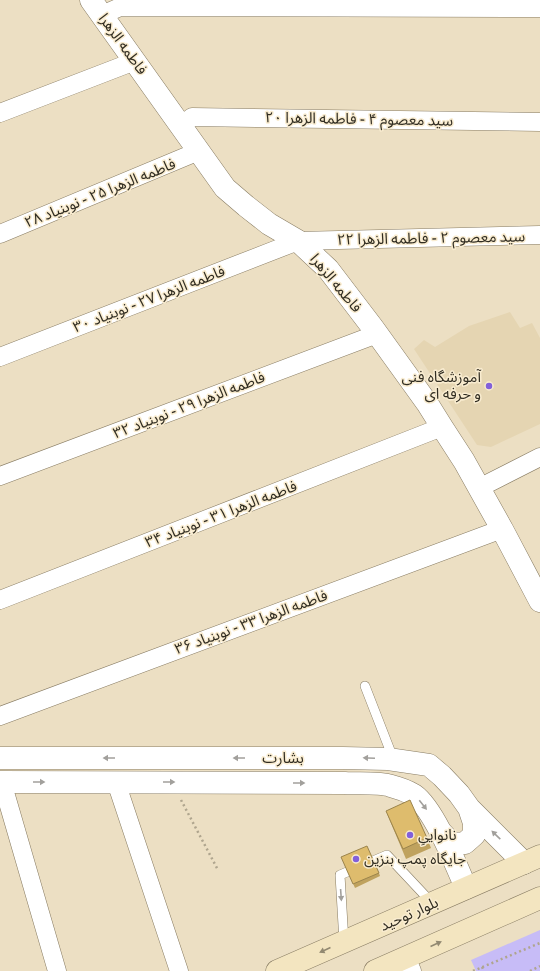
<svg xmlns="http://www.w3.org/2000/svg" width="540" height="971" font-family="Signika,'Noto Sans Arabic',sans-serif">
<rect width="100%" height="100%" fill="#ecdfc3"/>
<path fill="#e5d5b2" d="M510,312L520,328L532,323L540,338V424L491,447L477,445L414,349L424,340L435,347L469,326Z"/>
<path fill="#c7bcf7" d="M540,930V971H476L471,960Z"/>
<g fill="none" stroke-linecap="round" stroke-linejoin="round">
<defs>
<path id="service" d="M365,686L393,758
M344,942L340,875L387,855L432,903"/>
<path id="minor" d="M102,15L120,7L540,8
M0,113L135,61
M181,126L192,117L540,122
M0,234L199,151
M0,357L298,241L540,235
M0,476L377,334
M479,488L540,457
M0,600L442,427
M0,716L502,529
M2,782L57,971
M116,782L179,971
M406,957L412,971"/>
<path id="tertiary" d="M91,0L225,188L246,206L269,224L298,241L328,269L373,328L427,403L442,427L464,461L502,529L540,601
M0,758H343L388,759L429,765L442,776L459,794L469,808L524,863
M0,782L345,783C358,784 379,782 391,786C399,788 407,791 414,795C434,809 456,865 466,888
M440,831L452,844L465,843L474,835V823L469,808"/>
<path id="secondary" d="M277,971L540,856
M375,971L540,898"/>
</defs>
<use href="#service" stroke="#887c63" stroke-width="10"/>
<use href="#minor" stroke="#887c63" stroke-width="19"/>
<use href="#tertiary" stroke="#887c63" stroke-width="23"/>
<use href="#secondary" stroke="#887c63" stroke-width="23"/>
<path stroke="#afa58e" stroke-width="2.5" stroke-dasharray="2 3" stroke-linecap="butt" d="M181,800L218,870
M482,967L484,971
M473,971L540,943
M530,971L540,966"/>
<use href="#service" stroke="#fff" stroke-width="9"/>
<use href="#minor" stroke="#fff" stroke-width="18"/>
<use href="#tertiary" stroke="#fff" stroke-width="22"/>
<use href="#secondary" stroke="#f3e5c0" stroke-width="22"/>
</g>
<path fill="#bfa25e" d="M386,811L427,838L431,848L406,859L390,821Z
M343,861L379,873L380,876L355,888Z"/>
<path fill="#debc6d" stroke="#9b844c" d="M410,800L427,838L403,849L386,811Z
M367,846L379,873L353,884L341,857Z"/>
<defs><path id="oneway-solid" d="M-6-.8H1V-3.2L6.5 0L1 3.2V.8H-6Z"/></defs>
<g fill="#a2a09c">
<use href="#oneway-solid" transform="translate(109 758) rotate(180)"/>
<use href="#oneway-solid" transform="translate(239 758) rotate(180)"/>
<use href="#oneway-solid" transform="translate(369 758) rotate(-178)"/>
<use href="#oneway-solid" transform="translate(39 782)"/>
<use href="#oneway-solid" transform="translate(169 782)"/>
<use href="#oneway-solid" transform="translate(299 783)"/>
<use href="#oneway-solid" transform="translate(423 805) rotate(52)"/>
<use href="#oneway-solid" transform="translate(496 835) rotate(-136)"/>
<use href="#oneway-solid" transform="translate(341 895) rotate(86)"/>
</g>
<g fill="#928971">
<use href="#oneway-solid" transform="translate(436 944) rotate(-24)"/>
<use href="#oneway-solid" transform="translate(325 950) rotate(156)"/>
</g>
<g fill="#8260da" stroke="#f9ecd0" stroke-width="1.5">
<circle cx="489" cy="386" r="4"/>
<circle cx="410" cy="835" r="4"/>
<circle cx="356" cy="859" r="4"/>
</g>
<g text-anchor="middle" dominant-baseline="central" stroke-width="3" stroke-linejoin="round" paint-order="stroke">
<g font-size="15" fill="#312d22" stroke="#f9ecd0">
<text transform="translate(123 44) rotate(54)">فاطمه الزهرا</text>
<text transform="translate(359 119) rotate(1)">سید معصوم ۴ - فاطمه الزهرا ۲۰</text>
<text transform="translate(100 193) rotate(-22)">فاطمه الزهرا ۲۵ - نوبنیاد ۲۸</text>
<text transform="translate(431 238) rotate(-1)">سید معصوم ۲ - فاطمه الزهرا ۲۲</text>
<text transform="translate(336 283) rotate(50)">فاطمه الزهرا</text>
<text transform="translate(149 299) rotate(-21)">فاطمه الزهرا ۲۷ - نوبنیاد ۳۰</text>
<text transform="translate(189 405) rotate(-21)">فاطمه الزهرا ۲۹ - نوبنیاد ۳۲</text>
<text transform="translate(221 514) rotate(-21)">فاطمه الزهرا ۳۱ - نوبنیاد ۳۴</text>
<text transform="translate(251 622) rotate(-20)">فاطمه الزهرا ۳۳ - نوبنیاد ۳۶</text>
<text x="283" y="758">بشارت</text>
<text transform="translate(409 914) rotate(-24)">بلوار توحید</text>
</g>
<g font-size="15" fill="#312d22" stroke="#f9ecd0" text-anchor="start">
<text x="481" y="377" text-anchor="end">آموزشگاه فنی<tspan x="481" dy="17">و حرفه ای</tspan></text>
<text x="418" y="835">نانواییِ</text>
<text x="364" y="859">جایگاه پمپ بنزین</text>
</g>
</g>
</svg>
